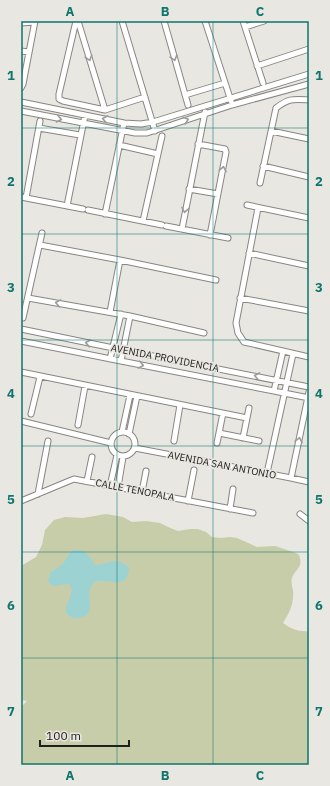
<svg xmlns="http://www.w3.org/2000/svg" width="330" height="786" font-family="'IBM Plex Sans',sans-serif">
<rect width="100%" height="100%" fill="#e8e7e1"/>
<path fill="#c8cda9" d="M106,514L123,517L132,522L146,521L160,523L168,527L178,531L190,529H198L206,532L212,537L221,538L230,537L237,538L257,547L275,546L296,553L299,555C304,568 295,569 292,578C291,581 292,587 293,590C294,604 290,612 283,623C291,629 299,632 309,631V765H21V707L27,701L21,700V566L36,557L42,545L45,530L54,520L65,517L83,518Z"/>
<path fill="#9cd2d1" d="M73,550C75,550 78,550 80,550C87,551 92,560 95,565H98C110,562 120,557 129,568C128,596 100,571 91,586C85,598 98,613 80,618C74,619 70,617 66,613V607L70,597L72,590L69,584C63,584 58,586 52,586L48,581L50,573L63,564L69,554Z"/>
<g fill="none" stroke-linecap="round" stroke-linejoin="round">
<defs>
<path id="street" d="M76,21L59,94V99L63,101L105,110L145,97
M78,21L105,110
M122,21L155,131
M164,21L188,105
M205,21L231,101
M243,21L263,83
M21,23L35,22
M245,27L264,21
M21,51L29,52
M257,66L309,49
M21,88L23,84L35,21
M185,95L225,83
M21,102L124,123L141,124L153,122L309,74
M21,111L135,133H147L232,105L309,84
M39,128L80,135
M271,131L309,139
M198,144L225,149L226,152L210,235
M119,145L158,154
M263,166L309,177
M260,183L276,108C289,98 293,99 309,100
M189,189L218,194
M21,197L83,209
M26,198L40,121
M247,205L309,218
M67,206L85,115
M258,208L236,323L238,333L244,342L309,357
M88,210L162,225
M105,214L124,123
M143,221L162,136
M166,226L228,238
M182,229L205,112
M40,245L120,260L216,280
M249,253L309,266
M28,298L130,316L204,333
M240,298L309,311
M110,312L120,260
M23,318L42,233
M21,329L123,350L309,387
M21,341L121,361L274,391L309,398
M110,359L121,314
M121,361L130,316
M21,372L247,418
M274,391L283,351
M31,414L40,377
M21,421L111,443
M78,425L85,386
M111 444a12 12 0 1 1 24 0a12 12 0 1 1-24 0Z
M122,432L130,395
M219,433L259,441
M129,434L137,396
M243,438L249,408
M174,441L180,405
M217,443L223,413
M135,448L291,478L309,482
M267,473L293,354
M291,478L309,392
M87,481L92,457
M110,486L117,455
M118,487L123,457
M142,492L146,471
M38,494L48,441
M21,501L69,481L74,479L79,480L253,513
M188,501L194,470
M230,509L233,489
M300,514L309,521"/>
</defs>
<use href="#street" stroke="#888681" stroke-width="7"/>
<use href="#street" stroke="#fff" stroke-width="5"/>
</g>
<defs><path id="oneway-chevron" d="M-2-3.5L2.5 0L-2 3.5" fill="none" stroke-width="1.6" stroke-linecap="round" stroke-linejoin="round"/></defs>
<g stroke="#9b9b9a">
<use href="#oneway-chevron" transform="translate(89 58) rotate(73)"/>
<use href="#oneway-chevron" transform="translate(174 58) rotate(74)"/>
<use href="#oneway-chevron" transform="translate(59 119) rotate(12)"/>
<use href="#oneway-chevron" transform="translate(105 119) rotate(-169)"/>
<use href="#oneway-chevron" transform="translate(186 120) rotate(-19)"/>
<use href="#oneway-chevron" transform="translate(223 169) rotate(-79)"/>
<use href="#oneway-chevron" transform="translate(185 210) rotate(101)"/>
<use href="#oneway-chevron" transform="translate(58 303) rotate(-170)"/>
<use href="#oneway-chevron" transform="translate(88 343) rotate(-168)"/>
<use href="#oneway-chevron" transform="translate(141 365) rotate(11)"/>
<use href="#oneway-chevron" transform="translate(257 376) rotate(-169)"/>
<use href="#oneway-chevron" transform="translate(299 440) rotate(-78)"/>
</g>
<path fill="none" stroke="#0f766e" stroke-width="1" stroke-opacity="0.55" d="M117,21V765M213,21V765M21,128H309M21,234H309M21,340H309M21,446H309M21,552H309M21,658H309"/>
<g text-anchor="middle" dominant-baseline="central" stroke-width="3.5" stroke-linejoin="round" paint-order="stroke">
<g font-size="10" fill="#21201e" stroke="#e8e7e1">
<text transform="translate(165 358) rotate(11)">AVENIDA PROVIDENCIA</text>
<text transform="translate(222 465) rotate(11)">AVENIDA SAN ANTONIO</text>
<text transform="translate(135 490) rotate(11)">CALLE TENOPALA</text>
</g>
</g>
<rect width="330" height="786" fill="none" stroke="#e8e7e1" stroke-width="44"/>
<path d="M40 740v6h89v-6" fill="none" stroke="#21201e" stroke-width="2"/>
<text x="46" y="740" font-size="12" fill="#21201e" stroke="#e8e7e1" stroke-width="3" paint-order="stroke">100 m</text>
<rect x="22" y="22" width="286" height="742" fill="none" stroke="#0f766e" stroke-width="1.5"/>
<g font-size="13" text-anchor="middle" font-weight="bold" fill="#0f766e">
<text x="70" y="16">A</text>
<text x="165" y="16">B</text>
<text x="260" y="16">C</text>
<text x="11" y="80">1</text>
<text x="319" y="80">1</text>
<text x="11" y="186">2</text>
<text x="319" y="186">2</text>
<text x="11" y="292">3</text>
<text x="319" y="292">3</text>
<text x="11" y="398">4</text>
<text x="319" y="398">4</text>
<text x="11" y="504">5</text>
<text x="319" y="504">5</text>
<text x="11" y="610">6</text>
<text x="319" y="610">6</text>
<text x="11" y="716">7</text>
<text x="319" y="716">7</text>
<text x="70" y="780">A</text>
<text x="165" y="780">B</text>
<text x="260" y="780">C</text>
</g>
</svg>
